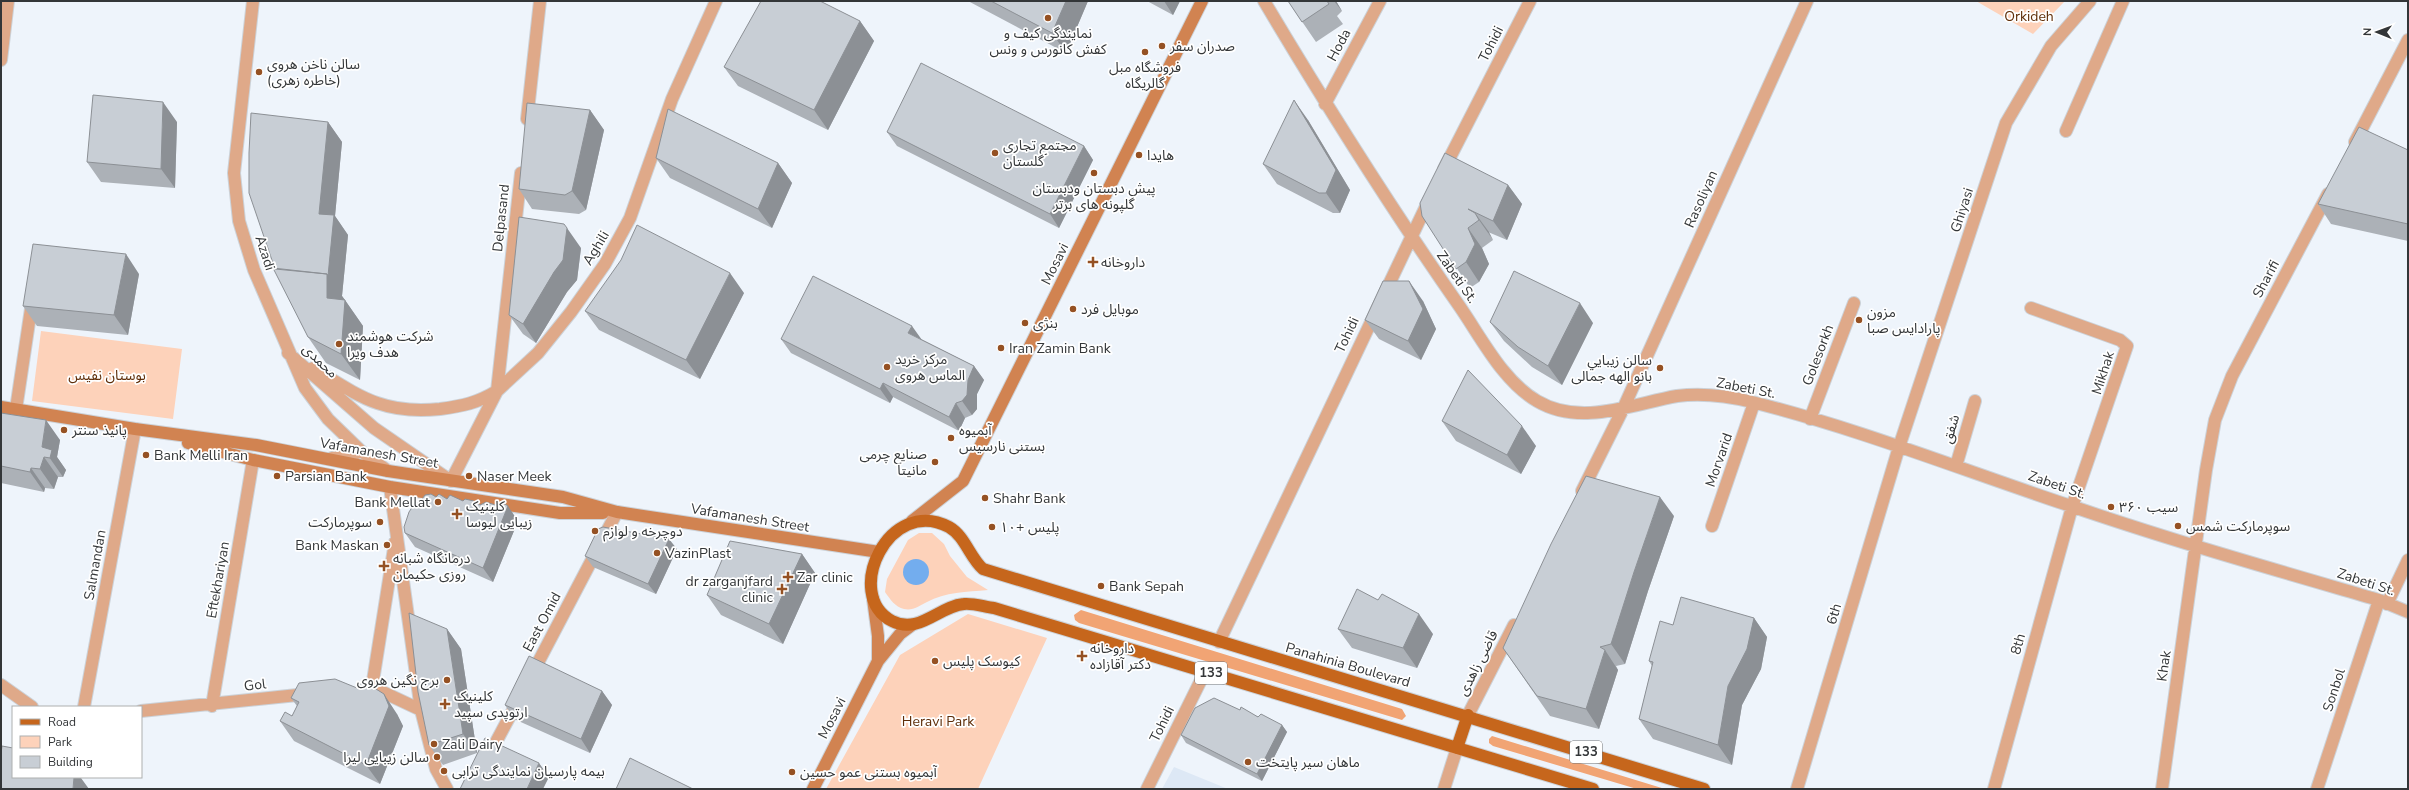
<svg xmlns="http://www.w3.org/2000/svg" width="2409" height="790" font-family="'Nunito Sans','Noto Sans Arabic',sans-serif">
<rect width="100%" height="100%" fill="#eef4fb"/>
<path fill="#dde8f5" d="M1174,767L1228,789H1162Z"/>
<path fill="#fdd2ba" d="M1976,1H2065L2033,34Z
M41,331L182,349L173,419L32,401Z
M919,533H932L944,544L950,556L967,577L988,590C967,592 945,592 927,602C919,606 913,611 904,609C895,607 890,599 885,592L887,579L908,540Z
M968,614L1047,638L978,789H826L900,655Z"/>
<path fill="#f1a474" d="M1081,610L1402,709L1406,716L1402,720L1079,623L1075,620L1074,615Z
M1492,736L1665,789H1637L1493,746L1489,743V739Z"/>
<path fill="#73adee" d="M903 572a13 13 0 1 1 26 0a13 13 0 1 1-26 0Z"/>
<g fill="none" stroke-linecap="round" stroke-linejoin="round">
<defs>
<path id="minor" d="M253,1L234,173L239,221L254,270L305,388L328,419L361,451L388,471
M1264,1C1326,105 1390,207 1460,307C1482,339 1503,381 1537,401C1581,427 1632,404 1677,396C1702,393 1728,396 1752,402C1860,429 1965,471 2071,506C2173,541 2276,570 2379,600L2408,612
M1,60L8,1
M1325,104L1380,1
M527,119L540,1
M2066,131L2123,1
M2355,142L2408,40
M1444,169L1530,1
M288,353L374,428L451,481L497,391L538,353L571,312L605,264L630,218L672,99L716,1
M313,368C359,396 383,415 440,409C463,406 477,403 497,391
M497,391L521,173
M16,409L32,302
M1810,419L1854,303
M332,458L351,456L361,451
M1956,466L1975,401
M390,487L421,710L436,769L447,789
M1582,491L1623,409L1807,1
M1712,526L1754,403
M2387,604L2408,560
M1219,642L1429,200
M532,674L617,512
M1,685L32,707
M372,687L395,542
M372,687L421,710
M212,706L253,460
M84,707L135,429
M141,711L307,694
M1468,715L1514,625
M488,757L519,699
M1147,789L1205,672
M1444,789L1457,748
M1797,789L1899,447L2006,123L2051,46L2090,1
M1994,789L2072,507L2127,346L2120,340L2031,308
M2162,789L2206,470L2215,420L2232,376L2328,194
M2317,789L2379,600"/>
<path id="secondary" d="M1,407L135,429L256,445L388,471L563,497L617,512L879,552
M188,443L253,460L390,487L560,513H603
M912,521L963,481L1202,1
M873,599L878,636V661
M813,789L878,661L900,634L912,625"/>
<path id="primary" d="M1457,748L1468,715
M1593,789L994,608C985,607 973,603 964,604C939,606 919,635 892,621C842,595 889,495 949,527C965,536 970,558 983,569L1704,789"/>
</defs>
<use href="#minor" stroke="#ccd2d8" stroke-width="14"/>
<use href="#secondary" stroke="#ccd2d8" stroke-width="14"/>
<use href="#primary" stroke="#ccd2d8" stroke-width="14"/>
<use href="#minor" stroke="#dfa989" stroke-width="12"/>
<use href="#secondary" stroke="#d18351" stroke-width="12"/>
<use href="#primary" stroke="#c6661c" stroke-width="12"/>
</g>
<path fill="#acb1b7" d="M968,1H1088L1066,53Z
M1147,1H1180L1173,15Z
M1288,1H1336L1342,11L1337,16L1343,24L1316,42Z
M860,21L874,41L828,130L738,86L724,67Z
M590,110L604,130L586,210L579,214L532,209L519,189Z
M1308,120L1350,190L1340,213H1333L1277,184L1263,164Z
M177,122L175,188L101,182L87,162Z
M328,122L342,142L335,216L348,235L342,296L363,326L360,380L326,363L308,337L275,269Z
M887,132L1084,146L1093,160L1059,228L897,146Z
M2408,150V241L2331,224L2318,204Z
M656,158L778,163L792,183L772,228L670,178Z
M1508,185L1522,204L1507,240L1488,232L1493,240L1482,248L1489,264L1479,282L1470,288L1422,216Z
M581,248L577,280L567,292L536,343L523,334L509,315Z
M139,274L128,335L37,326L23,306Z
M744,293L700,379L599,330L585,311Z
M1423,301L1436,329L1421,360L1379,339L1365,320Z
M1490,322L1593,323L1562,385L1532,367L1504,341Z
M781,339H921L974,366L984,380L977,394V409L972,415L965,418L959,431L893,397L890,403L791,353Z
M1,413L60,440L57,457L66,470L63,477H58L54,489L45,488L44,492L1,483Z
M1442,421L1536,446L1521,474L1456,441Z
M436,497L447,499L463,501L480,505L502,507L518,521L493,582L415,547L405,533L419,503Z
M1674,516L1648,591L1625,664L1616,666L1618,670L1599,729L1550,716L1503,648Z
M677,549L656,594L593,567L585,556Z
M802,554L815,573L783,644L721,615L707,595Z
M1754,618L1767,637L1761,669L1742,705L1732,765L1653,739L1639,719L1652,666L1649,661L1673,625Z
M447,629L461,649L477,753L443,765L429,745Z
M1338,629L1433,634L1417,668L1352,648Z
M602,691L612,705L590,753L514,719L505,705Z
M291,698L397,714L403,726L380,784L294,741L280,721L292,716L297,706Z
M1240,710L1282,725L1287,732L1262,781L1186,743L1181,735Z"/>
<path fill="#8c9095" d="M1066,1H1088L1066,53L1052,33Z
M1164,1H1180L1173,15Z
M1334,1H1336L1342,11Z
M860,21L874,41L828,130L814,110Z
M1294,100L1308,120L1350,190L1340,213L1326,193Z
M163,102L177,122L175,188L161,169Z
M590,110L604,130L586,210L572,191Z
M328,122L342,142L335,216L348,235L342,296L345,300V301V300L363,326L360,380L341,354L327,298V274L319,214Z
M1084,146L1093,160L1059,228L1050,214Z
M778,163L792,183L772,228L758,209Z
M1508,185L1522,204L1507,240L1493,221Z
M1475,213L1489,232L1493,240L1479,220Z
M567,228L581,248L577,280L567,292L536,343L523,324Z
M1468,228L1482,248L1489,264L1479,282L1466,262Z
M126,254L139,274L128,335L114,315Z
M730,273L744,293L700,379L686,360Z
M1409,281L1423,301L1436,329L1421,360L1408,341Z
M1580,303L1593,323L1562,385L1548,366Z
M912,326L922,340L908,333Z
M974,366L984,380L977,394V409L972,415L962,401L968,380Z
M883,383L893,397L890,403L880,389Z
M956,403L965,418L959,431L949,417Z
M46,420L60,440L57,457L66,470L63,477L42,447Z
M1522,426L1536,446L1521,474L1507,455Z
M44,457L58,477L54,489L40,469Z
M31,468L45,488L44,492L30,472Z
M1660,497L1674,516L1648,591L1625,664L1611,644L1634,572Z
M508,506L518,521L493,582L483,568Z
M669,539L677,549L656,594L648,584Z
M802,554L815,573L783,644L769,624Z
M1419,614L1433,634L1417,668L1403,648Z
M1754,618L1767,637L1761,669L1742,705L1732,765L1718,745L1728,686Z
M447,629L461,649L477,753L463,734Z
M1605,650L1618,670L1599,729L1586,709Z
M602,691L612,705L590,753L581,739Z
M384,694L397,714L403,726L380,784L366,765Z
M1282,725L1287,732L1262,781L1257,774Z
M539,763L549,777L543,789H527Z
M74,777H81V778L89,789H73Z"/>
<path fill="#c8ced5" stroke="#8c9095" d="M761,1H820L860,21L814,110L724,67Z
M991,1H1066L1052,33Z
M1288,1H1327L1329,4L1302,22Z
M921,63L1084,146L1050,214L887,132Z
M93,95L163,102L161,169L87,162Z
M1294,100L1336,170L1326,193H1319L1263,164Z
M527,103L590,110L572,191L565,195L519,189Z
M668,109L778,163L758,209L656,158Z
M251,113L328,122L319,214L334,215L328,276L327,274L275,269L249,193V153Z
M2359,127L2408,150V224L2318,204Z
M1445,153L1508,185L1493,221L1468,209L1475,213L1479,220L1468,228L1475,244L1466,262L1456,269L1422,216L1420,203Z
M519,217L564,224L567,228L563,260L554,272L523,324L509,315Z
M637,225L730,273L686,360L585,311L621,260Z
M33,244L126,254L114,315L23,306Z
M273,268L327,274V298L345,300L341,354L308,337Z
M1514,271L1580,303L1548,366L1518,347L1490,322Z
M813,276L912,326L908,333L974,366L968,380L967,395L962,401L956,403L949,417L883,383L880,389L781,339Z
M1383,281H1409L1423,309L1408,341L1365,320Z
M1468,370L1522,426L1507,455L1442,421Z
M1,413L46,420L42,447L52,450L50,458L44,457L40,469L31,468L30,472L1,466Z
M1586,476L1660,497L1634,572L1611,644L1600,647L1605,650L1586,709L1537,696L1503,648L1551,544Z
M431,494L436,497L439,494L447,499L450,495L463,501L465,499L474,501L480,505L486,502L502,507L505,504L508,506L483,568L405,533L404,527L409,512L415,503H419L425,495Z
M603,527L669,539L648,584L585,556L598,529Z
M730,541L802,554L769,624L707,595Z
M1357,589L1378,600L1382,594L1419,614L1403,648L1338,629Z
M1681,597L1754,618L1747,649L1728,686L1718,745L1639,719L1653,662L1649,661L1660,621L1673,625Z
M409,613L447,629L463,734L429,745L418,692Z
M529,656L602,691L581,739L505,705Z
M335,679L357,688L360,683L368,684L384,694L389,706L366,765L280,721L285,712L292,716L299,702L291,698L299,683Z
M1214,698L1240,710L1241,707L1258,717L1261,714L1282,725L1257,774L1181,735L1195,708Z
M485,738L539,763L527,789H460Z
M2,746L13,748V777H74L73,789H1V753Z
M630,758L693,789H616Z"/>
<g fill="#955123" stroke="#fff" stroke-width="1.5">
<circle cx="1048" cy="18" r="4"/>
<circle cx="1162" cy="46" r="4"/>
<circle cx="1145" cy="52" r="4"/>
<circle cx="259" cy="72" r="4"/>
<circle cx="995" cy="153" r="4"/>
<circle cx="1139" cy="155" r="4"/>
<circle cx="1094" cy="173" r="4"/>
<path d="M1091 256h4v4h4v4h-4v4h-4v-4h-4v-4h4z"/>
<circle cx="1073" cy="309" r="4"/>
<circle cx="1859" cy="320" r="4"/>
<circle cx="1025" cy="323" r="4"/>
<circle cx="339" cy="344" r="4"/>
<circle cx="1001" cy="348" r="4"/>
<circle cx="887" cy="367" r="4"/>
<circle cx="1660" cy="368" r="4"/>
<circle cx="64" cy="430" r="4"/>
<circle cx="951" cy="438" r="4"/>
<circle cx="146" cy="455" r="4"/>
<circle cx="935" cy="462" r="4"/>
<circle cx="277" cy="476" r="4"/>
<circle cx="469" cy="476" r="4"/>
<circle cx="985" cy="498" r="4"/>
<circle cx="438" cy="502" r="4"/>
<circle cx="2111" cy="507" r="4"/>
<path d="M455 508h4v4h4v4h-4v4h-4v-4h-4v-4h4z"/>
<circle cx="380" cy="522" r="4"/>
<circle cx="2178" cy="526" r="4"/>
<circle cx="992" cy="527" r="4"/>
<circle cx="595" cy="531" r="4"/>
<circle cx="387" cy="545" r="4"/>
<circle cx="657" cy="553" r="4"/>
<path d="M382 560h4v4h4v4h-4v4h-4v-4h-4v-4h4z"/>
<path d="M786 571h4v4h4v4h-4v4h-4v-4h-4v-4h4z"/>
<circle cx="1101" cy="586" r="4"/>
<path d="M780 583h4v4h4v4h-4v4h-4v-4h-4v-4h4z"/>
<path d="M1080 650h4v4h4v4h-4v4h-4v-4h-4v-4h4z"/>
<circle cx="935" cy="661" r="4"/>
<circle cx="447" cy="680" r="4"/>
<path d="M443 698h4v4h4v4h-4v4h-4v-4h-4v-4h4z"/>
<circle cx="434" cy="744" r="4"/>
<circle cx="437" cy="757" r="4"/>
<circle cx="1248" cy="762" r="4"/>
<circle cx="444" cy="771" r="4"/>
<circle cx="792" cy="772" r="4"/>
</g>
<g text-anchor="middle" dominant-baseline="central" stroke-width="3.5" stroke-linejoin="round" paint-order="stroke">
<g fill="#fff" stroke="#707274" stroke-width="1">
<rect x="1195" y="662" width="32" height="22" rx="3"/>
<rect x="1570" y="741" width="32" height="22" rx="3"/>
</g>
<g font-size="13" font-weight="bold" fill="#333638">
<text x="1211" y="673">133</text>
<text x="1586" y="752">133</text>
</g>
<g font-size="14" fill="#5f2e09" stroke="#fff">
<text x="2029" y="16">Orkideh</text>
<text x="107" y="375">بوستان نفیس</text>
<text x="938" y="721">Heravi Park</text>
</g>
<g font-size="14" fill="#333638" stroke="#fff" text-anchor="start">
<text x="1048" y="33" text-anchor="middle">نمایندگی کیف و<tspan x="1048" dy="16">کفش کانورس و ونس</tspan></text>
<text x="1170" y="46">صدران سفر</text>
<text x="267" y="64">سالن ناخن هروی<tspan x="267" dy="16">(خاطره زهری)</tspan></text>
<text x="1145" y="67" text-anchor="middle">فروشگاه مبل<tspan x="1145" dy="16">گالریگاه</tspan></text>
<text x="1003" y="145">مجتمع تجاری<tspan x="1003" dy="16">گلستان</tspan></text>
<text x="1147" y="155">هایدا</text>
<text x="1094" y="188" text-anchor="middle">پیش دبستان ودبستان<tspan x="1094" dy="16">گلپونه های برتر</tspan></text>
<text x="1101" y="262">داروخانه</text>
<text x="1081" y="309">موبایل فرد</text>
<text x="1867" y="312">مزون<tspan x="1867" dy="16">پارادایس صبا</tspan></text>
<text x="1033" y="323">بنژی</text>
<text x="347" y="336">شرکت هوشمند<tspan x="347" dy="16">هدف ویرا</tspan></text>
<text x="1009" y="348">Iran Zamin Bank</text>
<text x="895" y="359">مرکز خرید<tspan x="895" dy="16">الماس هروی</tspan></text>
<text x="1652" y="360" text-anchor="end">سالن زيبايي<tspan x="1652" dy="16">بانو الهه جمالی</tspan></text>
<text x="72" y="430">پانیذ سنتر</text>
<text x="959" y="430">آبمیوه<tspan x="959" dy="16">بستنی نارسیس</tspan></text>
<text x="927" y="454" text-anchor="end">صنایع چرمی<tspan x="927" dy="16">مانیتا</tspan></text>
<text x="154" y="455">Bank Melli Iran</text>
<text x="285" y="476">Parsian Bank</text>
<text x="477" y="476">Naser Meek</text>
<text x="993" y="498">Shahr Bank</text>
<text x="430" y="502" text-anchor="end">Bank Mellat</text>
<text x="466" y="506">کلینیک<tspan x="466" dy="16">زیبایی لیوسا</tspan></text>
<text x="2119" y="507">سیب ٣۶٠</text>
<text x="372" y="522" text-anchor="end">سوپرمارکت</text>
<text x="2186" y="526">سوپرمارکت شمس</text>
<text x="1000" y="527">پلیس +۱۰</text>
<text x="603" y="531">دوچرخه و لوازم</text>
<text x="379" y="545" text-anchor="end">Bank Maskan</text>
<text x="665" y="553">VazinPlast</text>
<text x="393" y="558">درمانگاه شبانه<tspan x="393" dy="16">روزی حکیمان</tspan></text>
<text x="797" y="577">Zar clinic</text>
<text x="773" y="581" text-anchor="end">dr zarganjfard<tspan x="773" dy="16">clinic</tspan></text>
<text x="1109" y="586">Bank Sepah</text>
<text x="1090" y="648">داروخانه<tspan x="1090" dy="16">دکتر آقازاده</tspan></text>
<text x="943" y="661">کیوسک پلیس</text>
<text x="439" y="680" text-anchor="end">برج نگین هروی</text>
<text x="454" y="696">کلینیک<tspan x="454" dy="16">ارتوپدی سپید</tspan></text>
<text x="442" y="744">Zali Dairy</text>
<text x="429" y="757" text-anchor="end">سالن زیبایی لیرا</text>
<text x="1256" y="762">ماهان سیر پایتخت</text>
<text x="452" y="771">بیمه پارسیان نمایندگی ترابی</text>
<text x="800" y="772">آبمیوه بستنی عمو حسین</text>
</g>
<g font-size="14" fill="#333638" stroke="#fff">
<text transform="translate(1491 44) rotate(-63)">Tohidi</text>
<text transform="translate(1339 45) rotate(-62)">Hoda</text>
<text transform="translate(1701 199) rotate(-66)">Rasoliyan</text>
<text transform="translate(1962 210) rotate(-72)">Ghiyasi</text>
<text transform="translate(501 218) rotate(-84)">Delpasand</text>
<text transform="translate(596 248) rotate(-59)">Aghili</text>
<text transform="translate(265 253) rotate(72)">Azadi</text>
<text transform="translate(1055 264) rotate(-64)">Mosavi</text>
<text transform="translate(1457 277) rotate(55)">Zabeti St.</text>
<text transform="translate(2266 279) rotate(-62)">Sharifi</text>
<text transform="translate(1347 335) rotate(-65)">Tohidi</text>
<text transform="translate(1818 355) rotate(-69)">Golesorkh</text>
<text transform="translate(320 361) rotate(43)">محمدی</text>
<text transform="translate(2103 373) rotate(-72)">Mikhak</text>
<text transform="translate(1746 388) rotate(11)">Zabeti St.</text>
<text transform="translate(1951 429) rotate(-73)">شفق</text>
<text transform="translate(379 453) rotate(10)">Vafamanesh Street</text>
<text transform="translate(1719 460) rotate(-71)">Morvarid</text>
<text transform="translate(2057 485) rotate(19)">Zabeti St.</text>
<text transform="translate(750 518) rotate(9)">Vafamanesh Street</text>
<text transform="translate(95 565) rotate(-80)">Salmandan</text>
<text transform="translate(218 580) rotate(-80)">Eftekhariyan</text>
<text transform="translate(2366 582) rotate(18)">Zabeti St.</text>
<text transform="translate(1834 614) rotate(-73)">6th</text>
<text transform="translate(542 622) rotate(-62)">East Omid</text>
<text transform="translate(2018 644) rotate(-74)">8th</text>
<text transform="translate(1478 663) rotate(-63)">قاضی زاهدی</text>
<text transform="translate(1348 665) rotate(16)">Panahinia Boulevard</text>
<text transform="translate(2164 666) rotate(-82)">Khak</text>
<text transform="translate(255 685) rotate(-7)">Gol</text>
<text transform="translate(2334 690) rotate(-72)">Sonbol</text>
<text transform="translate(832 718) rotate(-63)">Mosavi</text>
<text transform="translate(1162 724) rotate(-64)">Tohidi</text>
</g>
</g>
<rect width="2409" height="790" fill="none" stroke="#333638" stroke-width="4"/>
<rect x="12" y="706" width="130" height="72" fill="#ffffff" stroke="#adafaf"/>
<rect x="20" y="719" width="20" height="6" fill="#c6661c" stroke="#adafaf"/>
<text x="48" y="726" font-size="12" fill="#333638">Road</text>
<rect x="20" y="736" width="20" height="12" fill="#fdd2ba" stroke="#adafaf"/>
<text x="48" y="746" font-size="12" fill="#333638">Park</text>
<rect x="20" y="756" width="20" height="12" fill="#c8ced5" stroke="#adafaf"/>
<text x="48" y="766" font-size="12" fill="#333638">Building</text>
<g transform="translate(2377 32) rotate(271)" stroke="#ffffff" stroke-width="3" paint-order="stroke">
<path d="M0-3L7 15L0 10L-7 15Z" fill="#333638"/>
<text y="-6" font-size="11" font-weight="bold" text-anchor="middle" fill="#333638">N</text>
</g>
</svg>
